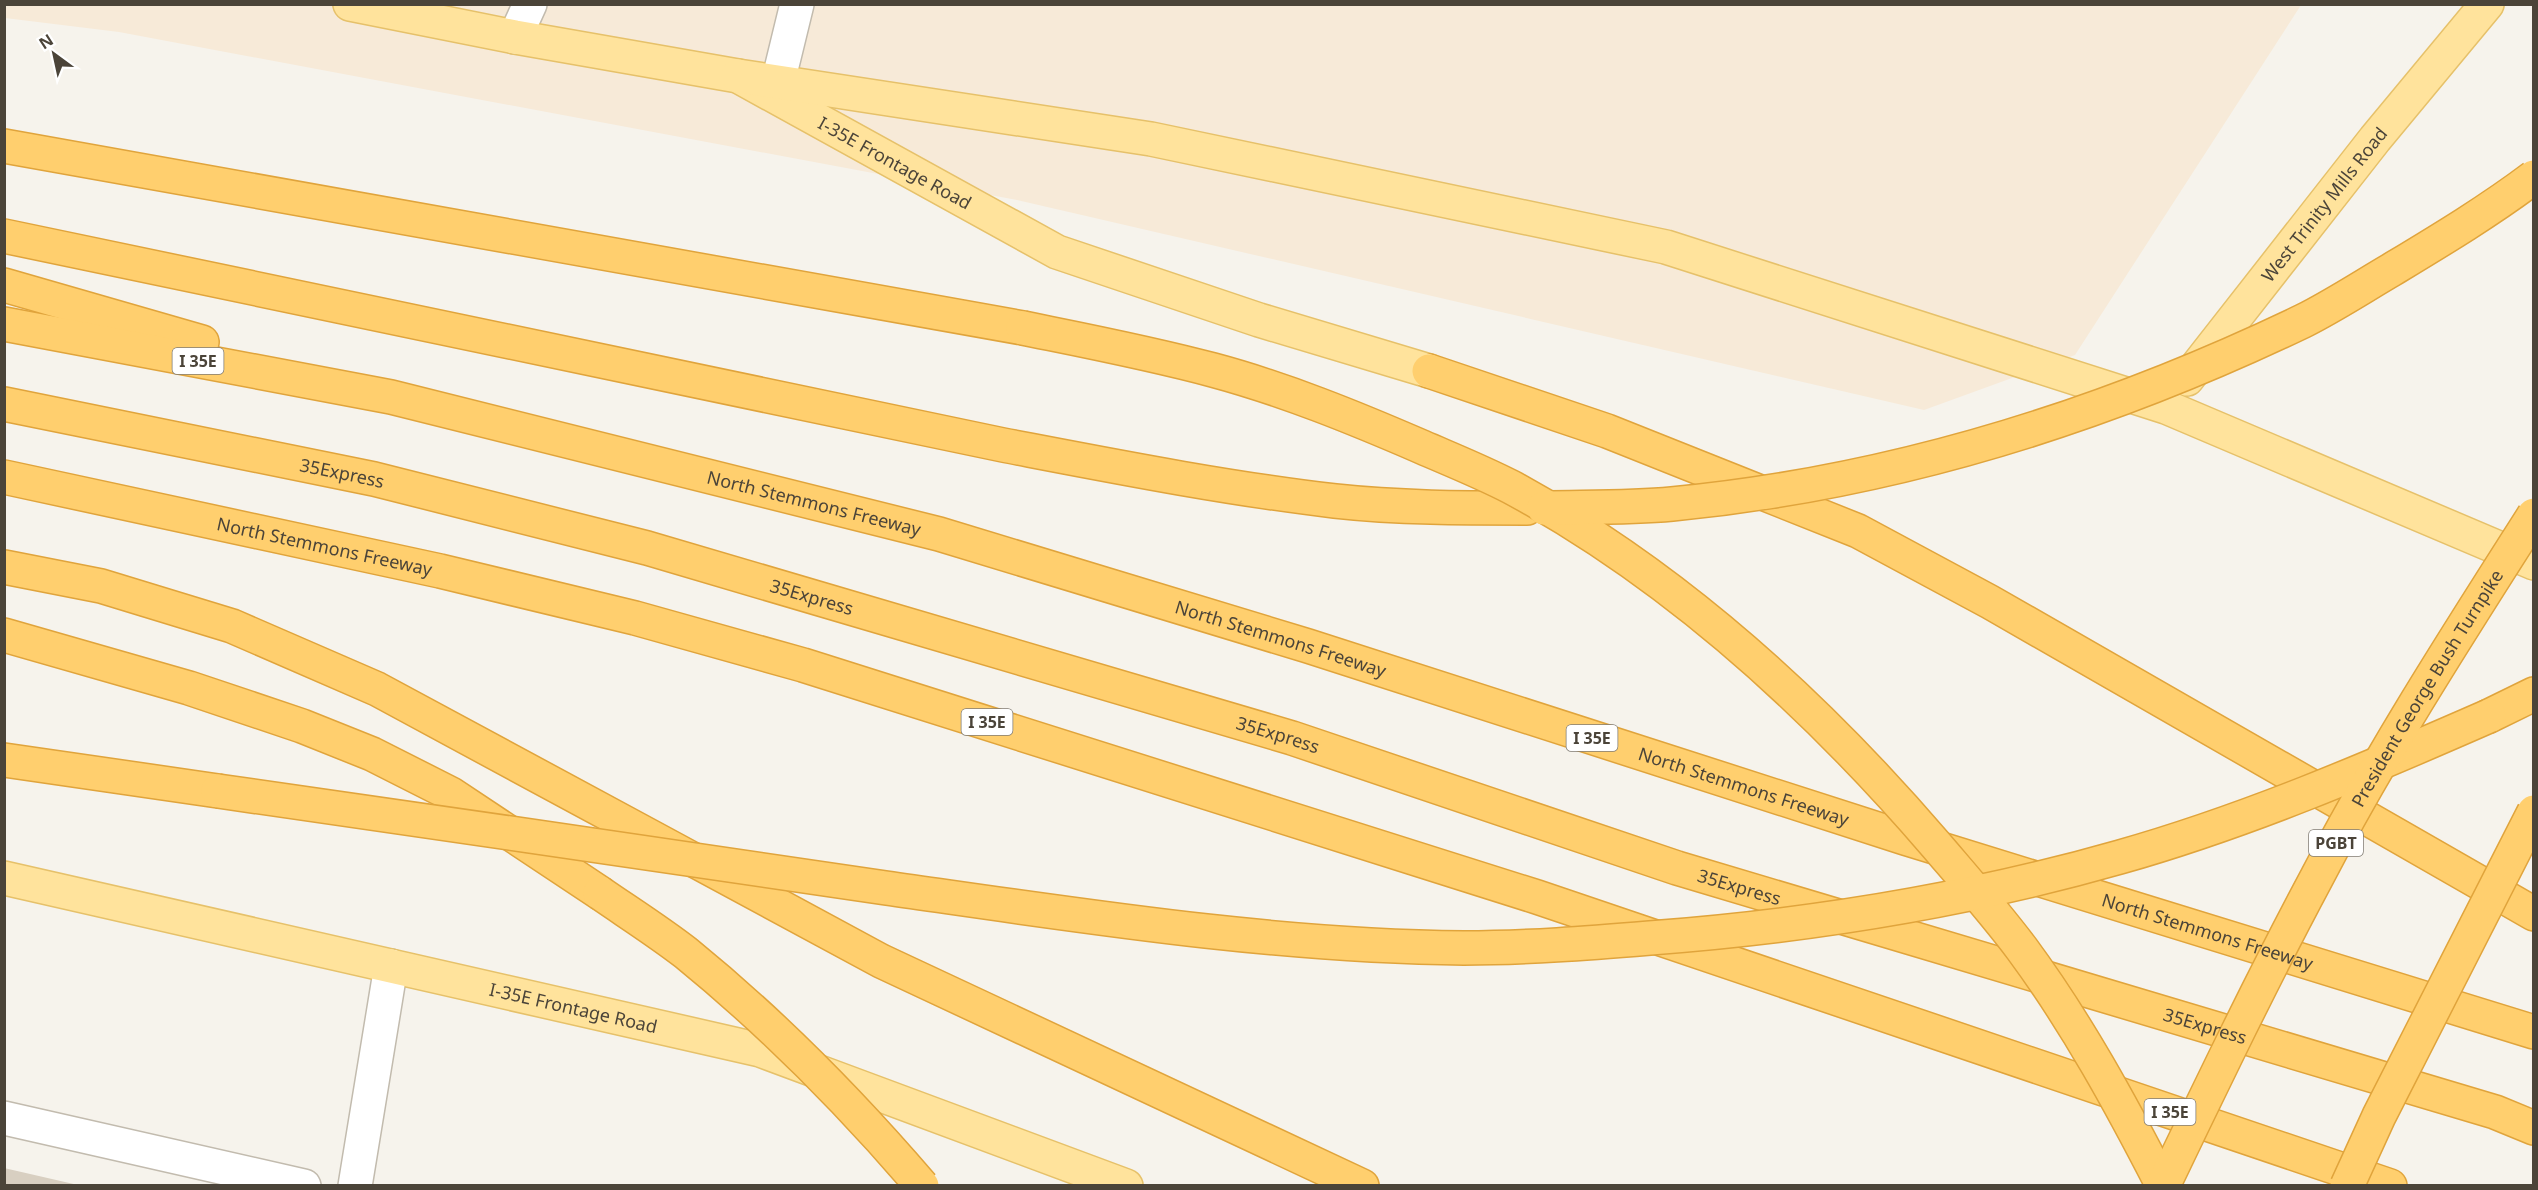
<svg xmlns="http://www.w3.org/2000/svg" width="2538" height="1190" font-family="'Noto Sans',sans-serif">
<rect width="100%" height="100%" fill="#f6f3ec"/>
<path fill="#f7ead8" d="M5,4L2301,5L2075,355L1924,410L1017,200L119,32L5,18Z"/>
<path fill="#d8cfc1" d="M4,1168L78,1185V1186H4Z"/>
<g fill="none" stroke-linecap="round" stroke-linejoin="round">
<defs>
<path id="minor" d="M515,37L530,4
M778,82L797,4
M4,1118L304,1186
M355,1186L391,966"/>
<g id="major">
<path id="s1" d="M350,4L515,37L738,76L1057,252L1259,320L1429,371"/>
<path d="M738,76L1151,139L1666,247L2166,407L2534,563"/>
<path id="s2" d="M2187,379L2375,139L2487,4"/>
<path id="s3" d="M4,878L760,1050L1126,1186"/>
</g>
<g id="highway">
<path d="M4,146L1023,328"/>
<path d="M4,236L1003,445C1113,466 1224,488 1335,501C1399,508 1463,508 1527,508"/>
<path d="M4,285L202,342"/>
<path id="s4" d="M4,324L391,397L939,534L1308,646L1905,838L2534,1032"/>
<path d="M1429,371L1607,431L1858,531L1990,602L2534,914"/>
<path id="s5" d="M4,404L374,479L647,548L1292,738L1677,868L2495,1112L2534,1128"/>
<path id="s6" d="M4,477L440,571L635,618L803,665L1537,897L2390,1186"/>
<path d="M4,567L101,586L232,626L377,689L881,961L1362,1186"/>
<path d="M4,635L189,688L302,726L372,754L451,794L600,893"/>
<path d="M2489,716L2534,694"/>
<path d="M4,760L218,791"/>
</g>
</defs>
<use href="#minor" stroke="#c2bbae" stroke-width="36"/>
<use href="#major" stroke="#e6c16a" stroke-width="36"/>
<use href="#highway" stroke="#e0a43c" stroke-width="36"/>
<use href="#minor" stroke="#fff" stroke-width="33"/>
<use href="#major" stroke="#ffe39c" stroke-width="33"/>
<use href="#highway" stroke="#ffcf6e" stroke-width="33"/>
<defs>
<g id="highway-bridge">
<path d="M1023,328C1087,341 1150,353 1213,370C1284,389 1355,418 1422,447C1452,460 1482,472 1511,487C1675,576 1815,704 1936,845C1965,879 1995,913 2022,949C2076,1022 2121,1104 2163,1186"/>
<path d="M1544,508C1587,507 1630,508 1672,504C1892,483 2105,416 2303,321C2333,306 2362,287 2391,270C2439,241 2489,211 2534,177"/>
<path d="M218,791C441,823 663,855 886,888C1077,915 1271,946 1464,948C1526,948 1589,943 1650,938C1809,926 1966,901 2120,857C2247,821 2368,769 2489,716"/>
<path d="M600,893C629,913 659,932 686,953C772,1023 850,1102 922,1186"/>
<path id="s7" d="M2163,1186C2213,1082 2263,978 2317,877C2382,752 2458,634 2534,515"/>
<path d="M2347,1186L2379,1116L2534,812"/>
</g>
</defs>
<use href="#highway-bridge" stroke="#e0a43c" stroke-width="36" stroke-linecap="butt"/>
<use href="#highway-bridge" stroke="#ffcf6e" stroke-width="33"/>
</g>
<g text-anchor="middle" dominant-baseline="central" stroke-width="5" stroke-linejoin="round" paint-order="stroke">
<g fill="#fff" stroke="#817c74" stroke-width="1.5">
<rect x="172.5" y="348" width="51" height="26" rx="4.5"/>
<rect x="961.5" y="709" width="51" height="26" rx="4.5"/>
<rect x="1566.5" y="725" width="51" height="26" rx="4.5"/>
<rect x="2309" y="830" width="54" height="26" rx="4.5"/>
<rect x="2144.5" y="1099" width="51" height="26" rx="4.5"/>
</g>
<g font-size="16" font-weight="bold" fill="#4b4439">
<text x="198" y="361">I 35E</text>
<text x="987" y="722">I 35E</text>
<text x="1592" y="738">I 35E</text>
<text x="2336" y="843">PGBT</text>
<text x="2170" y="1112">I 35E</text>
</g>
<g font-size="18" fill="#4b4439" stroke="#fff">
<text stroke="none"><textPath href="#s1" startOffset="574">I-35E Frontage Road</textPath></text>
<text stroke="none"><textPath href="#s2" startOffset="222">West Trinity Mills Road</textPath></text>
<text stroke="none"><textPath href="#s5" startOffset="345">35Express</textPath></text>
<text stroke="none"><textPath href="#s4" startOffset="830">North Stemmons Freeway</textPath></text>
<text stroke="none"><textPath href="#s6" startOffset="328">North Stemmons Freeway</textPath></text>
<text stroke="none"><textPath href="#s5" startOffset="831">35Express</textPath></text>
<text stroke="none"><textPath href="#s4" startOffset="1316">North Stemmons Freeway</textPath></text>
<text stroke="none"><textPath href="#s7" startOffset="564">President George Bush Turnpike</textPath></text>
<text stroke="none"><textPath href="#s5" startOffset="1317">35Express</textPath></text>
<text stroke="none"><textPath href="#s4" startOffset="1802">North Stemmons Freeway</textPath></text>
<text stroke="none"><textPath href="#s5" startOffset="1803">35Express</textPath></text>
<text stroke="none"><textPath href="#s4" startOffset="2288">North Stemmons Freeway</textPath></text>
<text stroke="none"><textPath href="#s3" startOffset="584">I-35E Frontage Road</textPath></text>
<text stroke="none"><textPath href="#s5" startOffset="2289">35Express</textPath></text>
</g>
</g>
<rect width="2538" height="1190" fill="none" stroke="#4b4439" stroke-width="12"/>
<g transform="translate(54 54) rotate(327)" stroke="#ffffff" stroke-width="4.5" paint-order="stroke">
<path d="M0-4.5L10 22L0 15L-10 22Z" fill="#4b4439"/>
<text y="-9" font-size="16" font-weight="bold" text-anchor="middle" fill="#4b4439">N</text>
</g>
</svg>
